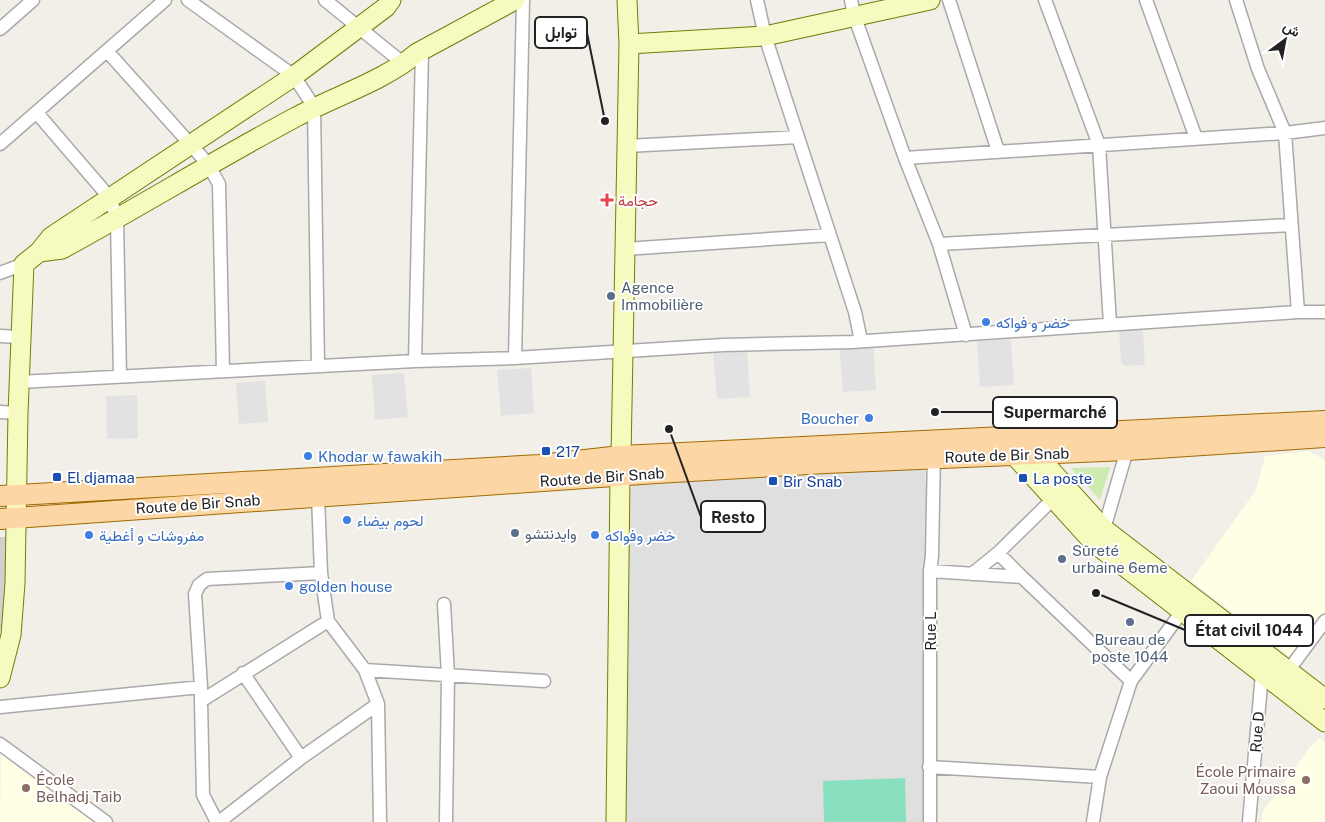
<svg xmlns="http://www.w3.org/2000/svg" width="1325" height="822" font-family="'Public Sans',Vazirmatn,sans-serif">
<rect width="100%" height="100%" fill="#f2efe9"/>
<path fill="#e0dfdf" d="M825,463L925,470L930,571V822H616L618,675L631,488L643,475Z"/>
<path fill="#ffffe5" d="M1309,451L1325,461V611L1292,658L1191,581L1256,490L1265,456Z
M1320,738L1325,742V822H1262V813L1310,747Z
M1,751L99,822H0Z"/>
<path fill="#d0d0d0" d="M0,537H8L4,612L0,632Z"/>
<path fill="#cdebb0" d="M1110,467L1100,500L1071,468Z"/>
<path fill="#88e0be" d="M905,778L906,822H824L823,781Z"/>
<path fill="#e2e2e2" d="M1143,329L1145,365L1125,366L1121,362L1119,331Z
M1011,339L1014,385L980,387L977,341Z
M873,344L876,390L843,392L839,346Z
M747,351L750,397L717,399L713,353Z
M531,368L534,413L501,416L497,370Z
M404,373L408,417L375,420L372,375Z
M265,381L268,422L239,424L236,383Z
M137,395L138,438L107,439L106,396Z"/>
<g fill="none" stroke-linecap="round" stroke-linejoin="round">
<defs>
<path id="street" d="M188,0L294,76L314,107L318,366
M325,0L404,64
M757,0L765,36L855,312L861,341
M851,0L854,15L905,158L939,244L966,335
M949,0L998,151
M1045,0L1099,145L1110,324
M1146,0L1196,138
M1236,0L1258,69L1285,133L1298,312H1325
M0,29L33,0
M107,51L208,164L219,184L223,371
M37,113L110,198L117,219L120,377
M0,144L165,0
M627,146L798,137
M905,158L1285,133L1325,128
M939,244L1291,225
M625,249L829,235
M0,273L24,264
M0,336L20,337
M515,358L523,0
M415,361L422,51
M19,382L415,361L515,358L723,345L852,342L1298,312
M0,412L18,413
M318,496L321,573L328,621L365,670L378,704L380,822
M1104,529L1127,450
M998,553L1022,577
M930,571L1022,577L1131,681
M972,574L998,553L1053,499
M444,604L448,675L446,822
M365,670L544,681
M1288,671L1325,621
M243,673L301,758L378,704
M201,687V701L328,621
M201,701L203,795L217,822
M0,707L201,687L195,594L199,585L207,579L321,573
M0,744L106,822
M929,767L1100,777
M219,822L301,758
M930,822V571L932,556L934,451
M1093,822L1100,777L1131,681L1183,610
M1249,822L1262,673"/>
<path id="secondary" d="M629,44L765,36L930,0
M39,252L62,249C141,206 217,159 296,117C335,96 384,81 417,53L515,0
M1008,443L1014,455L1093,542L1325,722
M1027,444L1104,529L1325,699
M621,456L629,44L627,0
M0,678L11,635L15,583L18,413L24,264L39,252L51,237L294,76L386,7L391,0
M616,822L620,476"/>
<path id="primary" d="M0,496L540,465L621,456L1325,421
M0,519L656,473L825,463L1127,450L1325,437"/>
</defs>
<use href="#street" stroke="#a9a9a9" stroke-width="15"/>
<use href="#secondary" stroke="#707d05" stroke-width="21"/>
<use href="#primary" stroke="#a06b00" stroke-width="22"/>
<use href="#street" stroke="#fff" stroke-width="12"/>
<use href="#secondary" stroke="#f7fabf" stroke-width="19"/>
<use href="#primary" stroke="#fcd6a4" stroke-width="20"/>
</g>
<path fill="#e0444e" stroke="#fff" stroke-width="2" d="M604.5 192.5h5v5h5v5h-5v5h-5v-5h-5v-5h5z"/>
<g fill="#5c6f8a" stroke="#fff" stroke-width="2">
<circle cx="611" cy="296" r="5"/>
<circle cx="515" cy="533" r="5"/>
<circle cx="1062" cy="559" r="5"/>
<circle cx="1130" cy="622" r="5"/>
</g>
<g fill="#3f7fe0" stroke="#fff" stroke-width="2">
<circle cx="986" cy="322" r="5"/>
<circle cx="869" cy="418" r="5"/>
<circle cx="308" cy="456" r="5"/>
<circle cx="347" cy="520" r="5"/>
<circle cx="89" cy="535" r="5"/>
<circle cx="595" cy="535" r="5"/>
<circle cx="289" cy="586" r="5"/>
</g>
<g fill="#1a4fb4" stroke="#fff" stroke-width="2">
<rect x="541" y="446" width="10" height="10" rx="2.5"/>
<rect x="52" y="472" width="10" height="10" rx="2.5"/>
<rect x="1018" y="473" width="10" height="10" rx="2.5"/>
<rect x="768" y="476" width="10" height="10" rx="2.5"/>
</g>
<g fill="#8d6e63" stroke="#fff" stroke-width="2">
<circle cx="1306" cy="780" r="5"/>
<circle cx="26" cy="788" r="5"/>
</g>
<g text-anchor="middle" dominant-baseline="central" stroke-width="4" stroke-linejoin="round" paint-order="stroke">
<g font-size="15" fill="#be3a42" stroke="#fff" text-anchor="start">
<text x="618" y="200">حجامة</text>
</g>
<g font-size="15" fill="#4e5e75" stroke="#fff" text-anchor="start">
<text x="621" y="287">Agence<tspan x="621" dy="17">Immobilière</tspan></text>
<text x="525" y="533">وايدنتشو</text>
<text x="1072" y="550">Sûreté<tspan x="1072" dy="17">urbaine 6eme</tspan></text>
<text x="1130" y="639" text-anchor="middle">Bureau de<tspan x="1130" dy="17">poste 1044</tspan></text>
</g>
<g font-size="15" fill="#366cbe" stroke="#fff" text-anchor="start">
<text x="996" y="322">خضر و فواكه</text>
<text x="859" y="418" text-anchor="end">Boucher</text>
<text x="318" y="456">Khodar w fawakih</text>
<text x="357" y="520">لحوم بيضاء</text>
<text x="99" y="535">مفروشات و أغطية</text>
<text x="605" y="535">خضر وفواكه</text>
<text x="299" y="586">golden house</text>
</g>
<g font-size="15" fill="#164399" stroke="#fff" text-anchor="start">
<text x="556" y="451">217</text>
<text x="67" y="477">El djamaa</text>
<text x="1033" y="478">La poste</text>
<text x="783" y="481">Bir Snab</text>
</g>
<g font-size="15" fill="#222" stroke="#fff">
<text transform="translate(1007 455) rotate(-2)">Route de Bir Snab</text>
<text transform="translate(602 477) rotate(-4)">Route de Bir Snab</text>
<text transform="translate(198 504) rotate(-4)">Route de Bir Snab</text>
<text transform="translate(930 631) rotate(-90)">Rue L</text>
<text transform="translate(1257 732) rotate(-85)">Rue D</text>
</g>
<g font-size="15" fill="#785e54" stroke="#fff" text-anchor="end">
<text x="1296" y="771">École Primaire<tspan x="1296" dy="17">Zaoui Moussa</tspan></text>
<text x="36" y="779" text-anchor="start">École<tspan x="36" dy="17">Belhadj Taib</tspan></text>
</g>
</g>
<path fill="none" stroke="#222" stroke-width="2" d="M605 121L587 33M935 412L993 412M669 429L701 517M1096 593L1185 630"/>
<g fill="#222" stroke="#fff" stroke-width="2">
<circle cx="605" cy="121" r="5"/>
<circle cx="935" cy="412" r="5"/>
<circle cx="669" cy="429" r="5"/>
<circle cx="1096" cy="593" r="5"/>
</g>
<g fill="#fff" stroke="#222" stroke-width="2">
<rect x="535" y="17" width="52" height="31" rx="5"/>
<rect x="993" y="397" width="124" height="31" rx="5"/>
<rect x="701" y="501" width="64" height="31" rx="5"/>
<rect x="1185" y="615" width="128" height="31" rx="5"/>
</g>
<g font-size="16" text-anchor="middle" font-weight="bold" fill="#222">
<text x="561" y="38">توابل</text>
<text x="1055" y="418">Supermarché</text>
<text x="733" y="523">Resto</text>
<text x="1249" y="636">État civil 1044</text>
</g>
<g transform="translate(1285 40) rotate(32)" stroke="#ffffff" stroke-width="4" paint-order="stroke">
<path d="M0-4L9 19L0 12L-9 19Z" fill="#222222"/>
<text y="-8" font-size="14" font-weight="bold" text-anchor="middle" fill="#222222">ش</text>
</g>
</svg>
